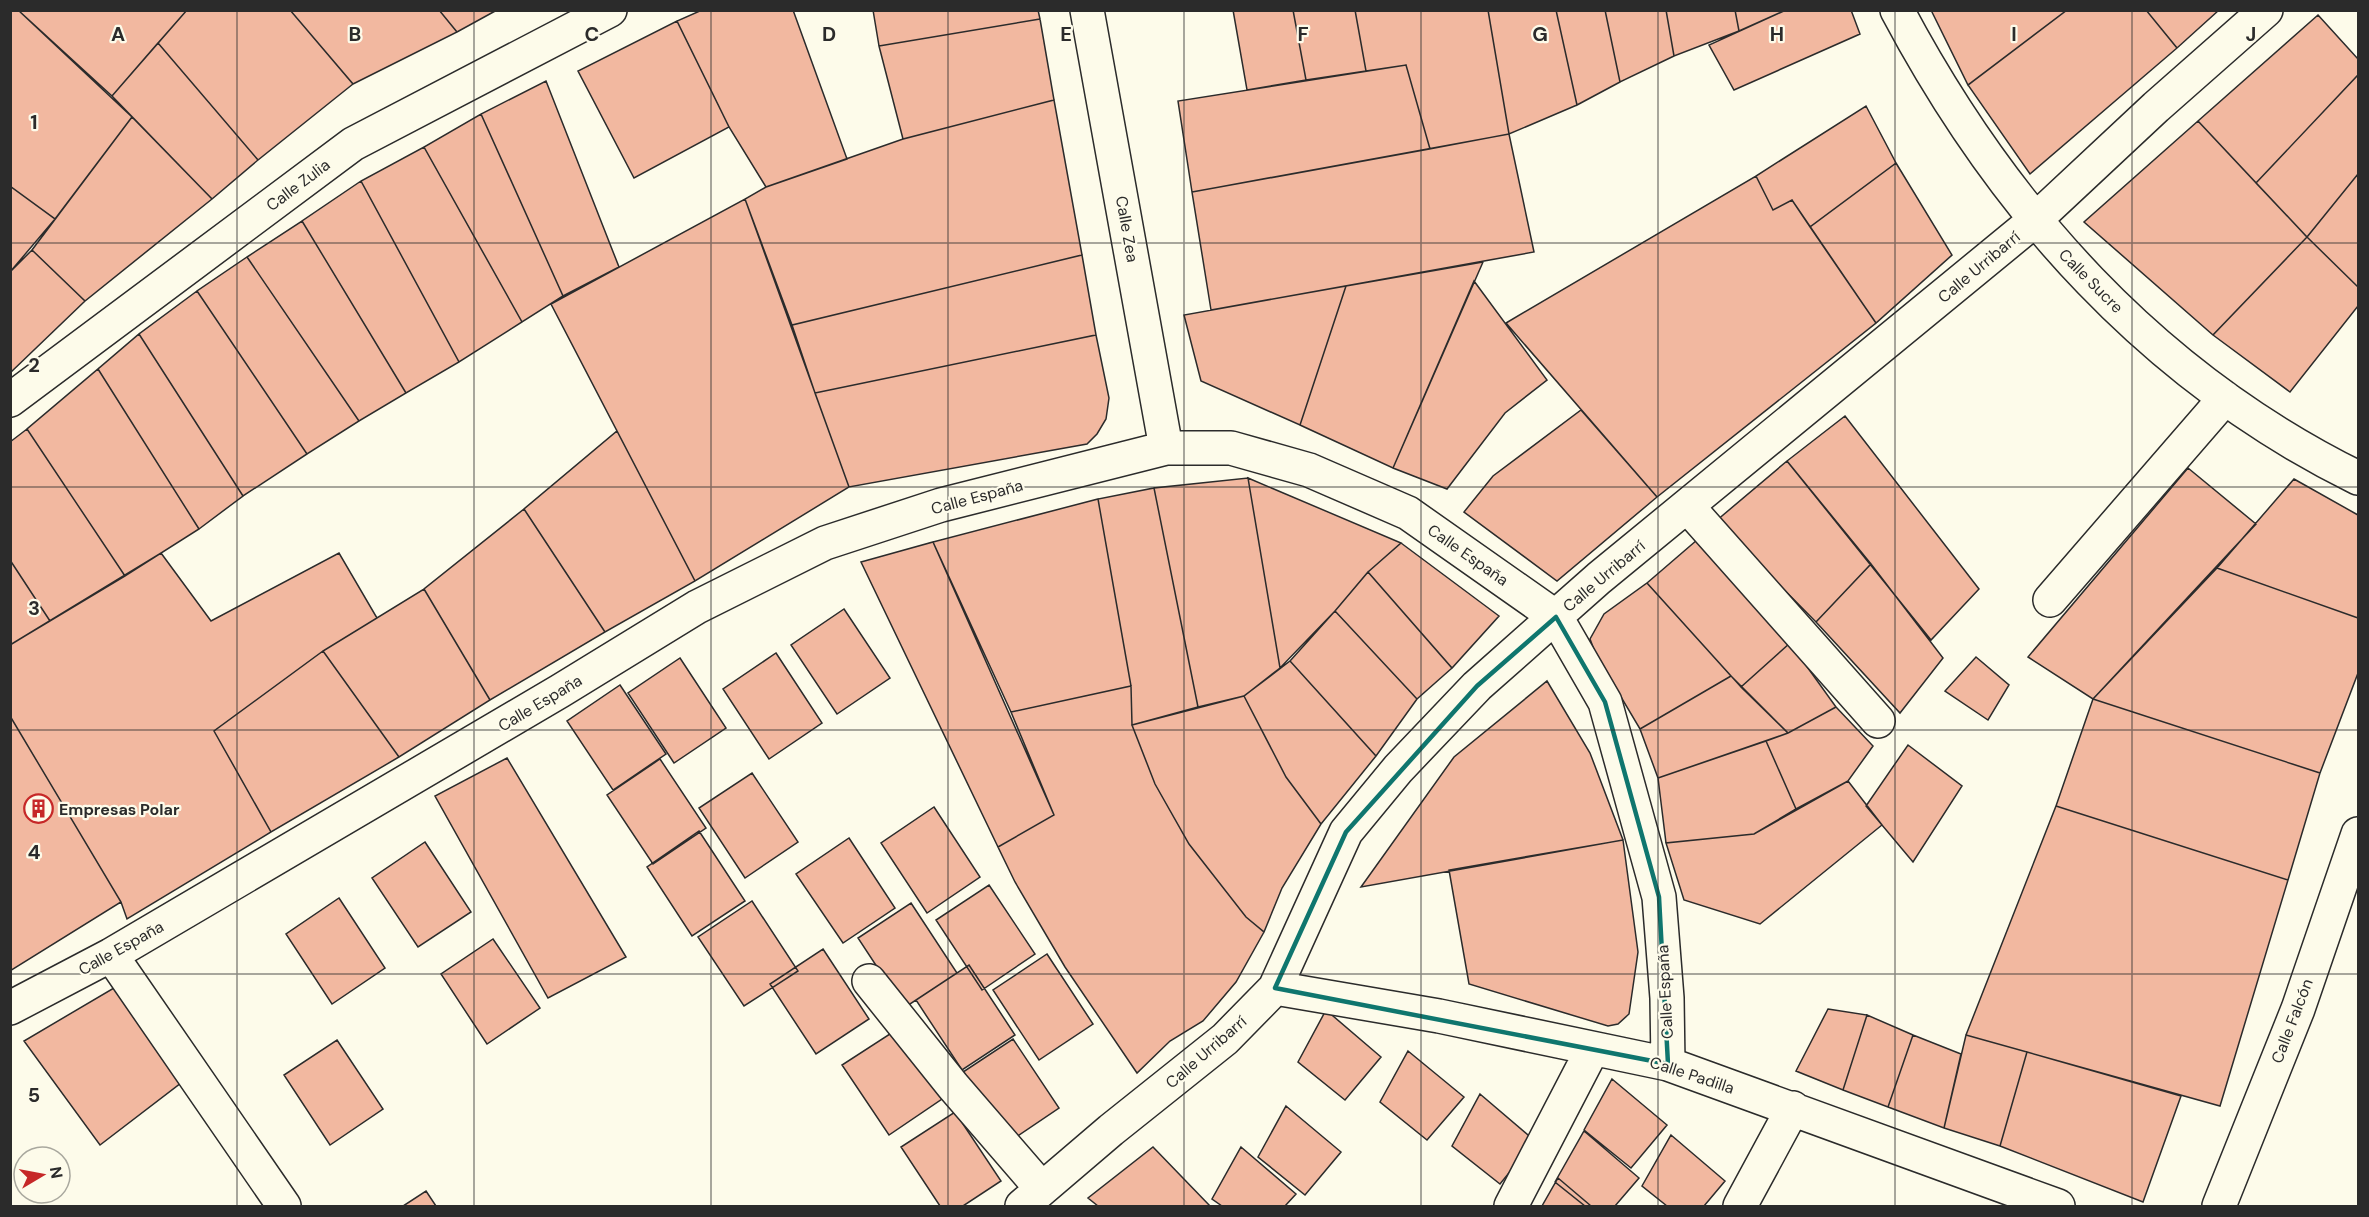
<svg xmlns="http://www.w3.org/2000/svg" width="2369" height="1217" font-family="'DM Sans',sans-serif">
<rect width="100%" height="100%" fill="#fdfbea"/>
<path fill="#f2b8a0" stroke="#2b2b2b" stroke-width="1.5" d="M10,10H18L132,117L55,219L10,186Z
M18,10H187L112,96Z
M187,10H290L353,84L258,160L158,43Z
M290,10H439L457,32L353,84Z
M439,10H497L457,32Z
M702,10H793L847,159L766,187L729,127L677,21Z
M873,10H1038L1040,19L879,46Z
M1233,10H1293L1306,80L1247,90Z
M1293,10H1355L1366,71L1306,80Z
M1355,10H1488L1509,134L1430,149L1406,65L1366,71Z
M1488,10H1556L1577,105L1509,134Z
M1556,10H1605L1620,82L1577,105Z
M1605,10H1666L1674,56L1620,82Z
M1666,10H1735L1739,31L1674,56Z
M1735,10H1786L1739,31Z
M1786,10H1851L1860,34L1734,90L1709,45Z
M1931,10H2067L1968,85Z
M2067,10H2146L2177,48L2030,174L1968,85Z
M2146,10H2219L2177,48Z
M2318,15L2358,59V75L2256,183L2198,121Z
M1040,19L1054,100L903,139L879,46Z
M677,21L729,127L634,178L578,71Z
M158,43L258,160L212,199L112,96Z
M1406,65L1430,149L1192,192L1178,101Z
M2358,75V174L2307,237L2256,183Z
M546,81L619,267L563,296L481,114Z
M1054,100L1082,255L792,325L745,199L766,187L903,139Z
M1866,106L1896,163L1810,227L1792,200L1773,210L1756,176Z
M481,114L563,296L522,322L424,147Z
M132,117L212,199L85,301L32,250Z
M2198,121L2307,237L2213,335L2084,222Z
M1509,134L1534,252L1211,310L1192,192Z
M424,147L522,322L459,362L361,181Z
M1896,163L1952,255L1876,323L1810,227Z
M2358,174V287L2307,237Z
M1756,176L1773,210L1792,200L1876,323L1657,497L1506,323Z
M361,181L459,362L406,393L302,221Z
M10,186L55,219L10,272Z
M745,199L849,487L695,581L551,304Z
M302,221L406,393L359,421L247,257Z
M2307,237L2358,287V306L2290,392L2213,335Z
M32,250L85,301L10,373V272Z
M1082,255L1096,335L815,393L792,325Z
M247,257L359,421L307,454L197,291Z
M1483,262L1393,468L1300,425L1346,286Z
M1474,281L1547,380L1505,413L1447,489L1393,468Z
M1346,286L1300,425L1201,381L1184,315Z
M197,291L307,454L243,496L139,334Z
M139,334L243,496L199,529L98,369Z
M1096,335L1109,398L1106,419L1097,434L1087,444L849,487L815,393Z
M98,369L199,529L125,576L27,429Z
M1581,410L1657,497L1557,581L1464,512L1493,476Z
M1845,416L1979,589L1931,640L1787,461Z
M27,429L125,576L50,621L10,560V442Z
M617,431L695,581L605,632L524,509Z
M1787,461L1871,564L1816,622L1716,521Z
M2188,468L2256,524L2093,699L2028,657Z
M1248,478L1280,668L1244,696L1198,707L1154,488Z
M1248,478L1401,543L1368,572L1335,611L1280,668Z
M2294,479L2358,515V618L2217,568Z
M1154,488L1198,707L1132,725L1131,686L1098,499Z
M1098,499L1131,686L1011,712L933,542Z
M524,509L605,632L490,700L424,589Z
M1697,540L1790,643L1741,687L1647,583Z
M933,542L1054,815L998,847L861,562Z
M1401,543L1499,616L1452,668L1368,572Z
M161,553L211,621L339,553L377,618L323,651L214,731L271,832L127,919L121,902L10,716V645Z
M10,560L50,621L10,645Z
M1871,564L1943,658L1900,713L1816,622Z
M2217,568L2358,618V673L2320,773L2093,699Z
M1368,572L1452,668L1417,699L1335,611Z
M1647,583L1731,676L1640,729L1596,655L1590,639L1604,614Z
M424,589L490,700L399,757L323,651Z
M844,609L890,678L837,714L791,645Z
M1335,611L1417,699L1376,756L1290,661Z
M1790,643L1836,707L1788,733L1741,687Z
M323,651L399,757L271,832L214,731Z
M776,653L822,723L769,759L723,689Z
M1976,657L2009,685L1988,720L1945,691Z
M680,658L726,728L674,763L628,693Z
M1290,661L1376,756L1321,824L1286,777L1244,696Z
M1731,676L1788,733L1658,778L1640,729Z
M1547,681L1590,753L1623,840L1361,887L1454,757Z
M620,685L666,754L613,790L567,721Z
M1131,686L1132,725L1155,784L1189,844L1246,917L1264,932L1236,982L1203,1021L1170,1041L1137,1073L1065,967L1015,882L998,847L1054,815L1011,712Z
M1244,696L1286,777L1321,824L1282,888L1264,932L1246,917L1189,844L1155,784L1132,725Z
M2093,699L2320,773L2288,880L2056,806Z
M1836,707L1873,746L1848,781L1796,809L1766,741L1788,733Z
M10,716L121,902L10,971Z
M1766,741L1796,809L1754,834L1666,843L1658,778Z
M1908,745L1962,786L1913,862L1866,806Z
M507,758L626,957L548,998L435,796Z
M660,759L706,828L653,864L607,795Z
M752,773L798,842L745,878L699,808Z
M1848,781L1882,825L1760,924L1684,900L1666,843L1754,834Z
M2056,806L2288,880L2220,1106L1966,1035Z
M934,807L980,877L927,913L881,843Z
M699,831L745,901L692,936L647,867Z
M849,838L895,908L843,943L796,874Z
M1623,840L1638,952L1629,1014L1618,1024L1608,1026L1469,984L1449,870Z
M425,842L471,912L418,947L372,878Z
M989,885L1035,954L982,990L936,920Z
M339,898L385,968L332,1004L286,934Z
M752,901L798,971L744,1006L698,937Z
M911,903L957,973L904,1008L858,938Z
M493,939L540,1008L487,1044L441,974Z
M823,949L869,1019L816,1054L770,984Z
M1047,954L1093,1024L1039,1060L993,990Z
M969,965L1015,1035L962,1070L916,1000Z
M119,985L190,1076L100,1145L24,1041Z
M1828,1009L1867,1015L1843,1090L1796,1071Z
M1326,1010L1381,1057L1345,1100L1298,1062Z
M1867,1015L1913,1035L1888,1107L1843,1090Z
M896,1030L942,1099L889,1135L842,1065Z
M1913,1035L1961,1054L1944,1128L1888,1107Z
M1966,1035L2027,1052L2000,1146L1944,1128Z
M1013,1039L1059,1108L1006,1144L960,1074Z
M337,1040L383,1109L330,1145L284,1075Z
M1408,1051L1464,1097L1427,1140L1380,1102Z
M2027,1052L2181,1096L2143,1202L2000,1146Z
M1612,1079L1667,1125L1631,1168L1584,1130Z
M1480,1094L1535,1141L1500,1184L1452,1146Z
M1286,1106L1341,1152L1305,1195L1258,1157Z
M955,1112L1001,1181L963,1206H940L901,1147Z
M1584,1131L1639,1178L1615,1206H1585L1555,1182Z
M1671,1135L1725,1181L1704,1206H1667L1642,1186Z
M1153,1147L1210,1206H1098L1088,1198Z
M1241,1147L1296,1194L1285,1206H1222L1212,1199Z
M1558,1178L1591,1206H1542Z
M426,1191L436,1206H403Z"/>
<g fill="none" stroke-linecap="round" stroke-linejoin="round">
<defs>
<path id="street" d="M1087,10L1166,448
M1897,10C2003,210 2153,377 2358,478
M10,400L353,144L610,10
M1688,507L1878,721
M2050,600L2225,398
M111,955L284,1206
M869,981L953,1086L1042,1189
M1275,988L1439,1016L1668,1064L2058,1206
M10,1008L111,955L560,691L697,607L825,543L941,505L1166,448H1231L1309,470L1408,513L1556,617L1605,702L1659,897L1667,998L1668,1064
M1022,1206L1111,1130L1225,1039L1275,988L1346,832L1398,769L1477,686L1599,578L2034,221L2156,107L2266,10
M1511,1206L1592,1050
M1740,1206L1793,1108
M2219,1206L2298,1009L2358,834"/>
</defs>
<use href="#street" stroke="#2b2b2b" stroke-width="36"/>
<use href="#street" stroke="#fdfbea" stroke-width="33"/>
</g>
<path fill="none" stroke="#0f766e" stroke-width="4.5" stroke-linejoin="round" d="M1556,617L1605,702L1659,897L1668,1064L1275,988L1346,832L1477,686Z"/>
<path fill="none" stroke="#2b2b2b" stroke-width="1.5" stroke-opacity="0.55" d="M237,10V1206M474,10V1206M711,10V1206M948,10V1206M1184,10V1206M1421,10V1206M1658,10V1206M1895,10V1206M2132,10V1206M10,243H2358M10,487H2358M10,730H2358M10,974H2358"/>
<defs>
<symbol id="building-ring" viewBox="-11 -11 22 22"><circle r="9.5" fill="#fdfbea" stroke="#c62828" stroke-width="1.5"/><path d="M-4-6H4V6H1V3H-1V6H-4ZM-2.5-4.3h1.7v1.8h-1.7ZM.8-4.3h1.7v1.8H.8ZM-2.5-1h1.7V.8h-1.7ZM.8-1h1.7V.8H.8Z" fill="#c62828"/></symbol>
</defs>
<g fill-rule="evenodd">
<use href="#building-ring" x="22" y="792" width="33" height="33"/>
</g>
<g text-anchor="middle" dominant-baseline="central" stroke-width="4.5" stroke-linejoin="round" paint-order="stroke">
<g font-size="16" fill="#2b2b2b" stroke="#fdfbea">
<text transform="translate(298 185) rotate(-37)">Calle Zulia</text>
<text transform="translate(1127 229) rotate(80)">Calle Zea</text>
<text transform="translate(1979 267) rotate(-40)">Calle Urribarrí</text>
<text transform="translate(2091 281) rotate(45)">Calle Sucre</text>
<text transform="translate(977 497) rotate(-15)">Calle España</text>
<text transform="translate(1468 555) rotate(35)">Calle España</text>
<text transform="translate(1604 576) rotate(-40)">Calle Urribarrí</text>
<text transform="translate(540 703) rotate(-31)">Calle España</text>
<text transform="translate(121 948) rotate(-29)">Calle España</text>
<text transform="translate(1665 992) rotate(-93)">Calle España</text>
<text transform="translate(2292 1021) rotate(-69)">Calle Falcón</text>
<text transform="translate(1206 1052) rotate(-41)">Calle Urribarrí</text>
<text transform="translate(1692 1075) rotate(18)">Calle Padilla</text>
</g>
<g font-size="16" font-weight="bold" fill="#2b2b2b" stroke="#fdfbea" text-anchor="start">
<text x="59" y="809">Empresas Polar</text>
</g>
</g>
<g font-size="20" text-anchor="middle" font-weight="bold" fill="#2b2b2b" stroke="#fdfbea" stroke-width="4.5" stroke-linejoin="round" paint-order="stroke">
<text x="118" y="41">A</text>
<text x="355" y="41">B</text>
<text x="592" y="41">C</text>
<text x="829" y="41">D</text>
<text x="1066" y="41">E</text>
<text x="1303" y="41">F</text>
<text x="1540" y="41">G</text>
<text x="1777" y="41">H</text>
<text x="2014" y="41">I</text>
<text x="2251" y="41">J</text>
<text x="34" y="129">1</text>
<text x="34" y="372">2</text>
<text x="34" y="615">3</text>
<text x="34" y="859">4</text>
<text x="34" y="1102">5</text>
</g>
<rect width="2369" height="1217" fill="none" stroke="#2b2b2b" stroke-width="24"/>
<g transform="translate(42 1175) rotate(80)"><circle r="28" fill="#fdfbea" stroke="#a9a89e" stroke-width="1.5"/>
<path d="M0-4.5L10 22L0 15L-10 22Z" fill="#c62828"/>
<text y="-9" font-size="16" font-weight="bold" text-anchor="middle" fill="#2b2b2b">N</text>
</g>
</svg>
